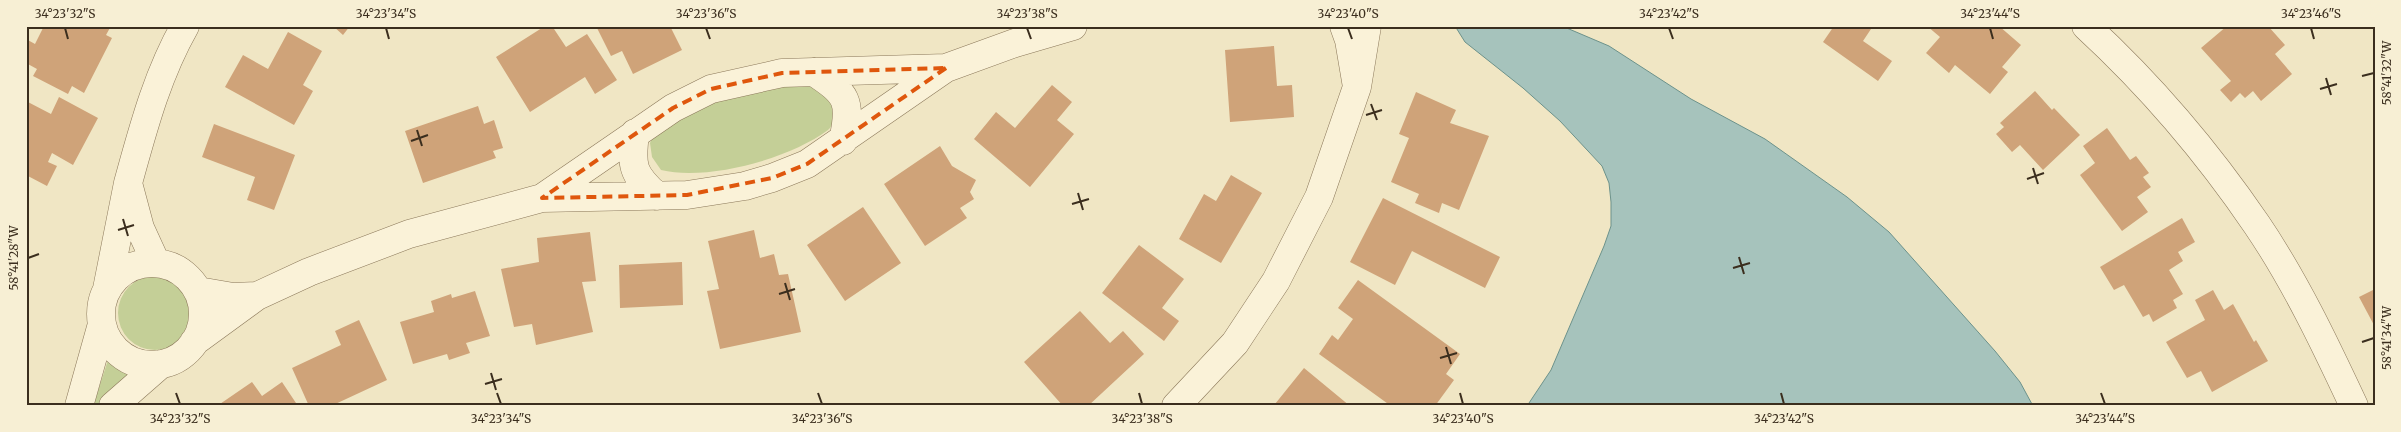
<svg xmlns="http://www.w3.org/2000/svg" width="2401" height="432" font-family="Merriweather,serif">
<rect width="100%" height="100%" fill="#f0e6c4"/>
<path fill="#c4cf97" d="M816,80L839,110C836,116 833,126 828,130C789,159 708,181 661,170L652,157L650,143L655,131L702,102Z
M118 313a37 37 0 1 1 74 0a37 37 0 1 1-74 0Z
M108,360L132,377L98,406H93Z"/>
<path fill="#a6c3bc" stroke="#6c928b" d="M1455,26H1562L1609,46L1691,99L1765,139L1847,197L1889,232L1995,351L2020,382L2033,406H1527L1551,370L1604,246L1611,226V202L1609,183L1602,166L1560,121L1523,88L1465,42Z"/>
<path fill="#cfa379" d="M44,26H111L106,35L112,38L84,93L72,86L68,94L33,76L37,69L26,63V39L35,44Z
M333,26H350L343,35Z
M545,26H552L566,47L587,34L617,80L595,94L585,77L530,112L496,57Z
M596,26H670L682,50L633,74L622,51L611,56Z
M1834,26H1873L1863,41L1892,61L1878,81L1823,42Z
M1927,26H1999L2021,45L2002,67L2008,72L1990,94L1955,65L1949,73L1926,53L1940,37Z
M2227,26H2268L2285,45L2275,54L2292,74L2261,101L2253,91L2245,98L2240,93L2231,102L2220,90L2231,81L2201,48Z
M288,32L322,51L303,85L313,91L294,125L225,87L243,55L268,69Z
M1274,46L1277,86L1292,85L1294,117L1230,122L1225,50Z
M1052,85L1072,102L1057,120L1074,134L1030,187L974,139L996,112L1015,128Z
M2035,91L2052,110L2054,108L2080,135L2043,170L2020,145L2012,152L1996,134L2004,127L2000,123Z
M1416,92L1456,110L1450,123L1489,136L1459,210L1442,203L1439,213L1415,203L1419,194L1391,182L1409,138L1399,134Z
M59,97L98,118L73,165L52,153L48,162L57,166L47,186L26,175V101L51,114Z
M478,106L484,124L494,120L503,148L493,151L496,158L423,183L405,131Z
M214,124L295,155L274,210L247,200L255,177L202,157Z
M2107,128L2130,160L2136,156L2149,173L2143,177L2151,187L2137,197L2148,212L2122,231L2080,175L2095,163L2083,146Z
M940,146L952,166L976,180L970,192L974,199L960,208L967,218L925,246L884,184Z
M1231,175L1262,193L1221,263L1179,239L1204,194L1216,201Z
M1383,198L1500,257L1485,288L1412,251L1395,285L1350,262Z
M863,207L901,263L845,301L807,245Z
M2182,218L2195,242L2178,252L2183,261L2169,270L2183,294L2173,300L2177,308L2153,322L2149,314L2143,317L2124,285L2114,290L2100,267Z
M754,230L760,258L774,254L779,275L788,274L801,332L720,349L707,291L719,289L708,241Z
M590,232L596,281L582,282L593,332L536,345L532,324L514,327L501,269L539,262L537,238Z
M1139,245L1184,279L1162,308L1179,321L1164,341L1102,293Z
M682,262L683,305L620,308L619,265Z
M1358,280L1460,354L1446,374L1454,380L1435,406H1391L1319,354L1332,335L1338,340L1353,319L1338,308Z
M2375,289V327L2359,297Z
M2213,290L2224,310L2233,304L2254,342L2256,340L2268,361L2212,392L2201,371L2187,378L2166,342L2205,320L2195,300Z
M475,291L490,336L466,343L470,353L449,360L447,354L413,364L400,322L434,312L431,301L451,294L452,298Z
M1080,311L1110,343L1123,331L1144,354L1088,406H1063L1024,362Z
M359,320L387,380L331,406H309L292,368L341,345L335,331Z
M1304,368L1350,406H1276L1275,404Z
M252,382L262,396L282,382L298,406H217Z"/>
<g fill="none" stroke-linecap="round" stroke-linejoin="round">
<defs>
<path id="street" d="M1344,26L1349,40L1357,87L1367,26
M2086,26C2150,85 2208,153 2257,225C2295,281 2325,344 2354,406
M814,72C847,94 852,100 843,141
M635,133C631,166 632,174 657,196
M128,183C143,129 157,75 185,26
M542,198L673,108L711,89L782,73L946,68
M101 314a51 51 0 1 1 102 0a51 51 0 1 1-102 0Z
M107,289L128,183L140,228L156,263
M257,296L309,272L409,234L542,198L687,195L745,186L772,178L807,164L946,68L1015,43L1073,26
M194,342L257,296L233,297L198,291
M79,406L102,324
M113,406L161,364
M1176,406L1235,343L1276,281L1319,197L1357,87"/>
</defs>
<use href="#street" stroke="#8b785a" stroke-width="29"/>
<use href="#street" stroke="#faf2d8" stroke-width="28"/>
</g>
<path fill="none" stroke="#df570d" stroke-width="4" stroke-dasharray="10 6" stroke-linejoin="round" d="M946,68L807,164L772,178L687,195L542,198L673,108L711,89L782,73Z"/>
<path fill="none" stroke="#3b2e1e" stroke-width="2" d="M65,28L68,39M386,28L389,39M706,28L710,39M1027,28L1031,39M1348,28L1352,39M1669,28L1673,39M1990,28L1993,39M2311,28L2314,39M2362,76L2374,73M2326,78L2331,95M2320,89L2337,84M1371,104L1377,120M1366,115L1382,110M417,130L422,146M411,141L428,135M2033,168L2038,184M2027,179L2044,173M1078,193L1083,210M1072,204L1089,199M123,219L128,236M118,230L134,225M1739,257L1744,274M28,258L39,254M1733,268L1750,263M785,283L790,300M779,294L795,289M2362,342L2374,338M1446,347L1451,364M1440,358L1457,353M491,373L496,390M485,384L502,379M176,393L180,404M497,393L501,404M818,393L822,404M1139,393L1142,404M1460,393L1463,404M1781,393L1784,404M2101,393L2105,404"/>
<rect width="2401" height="432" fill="none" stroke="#f7efd4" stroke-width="55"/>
<rect x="28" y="28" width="2346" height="376" fill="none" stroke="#3b2e1e" stroke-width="2"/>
<g font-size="12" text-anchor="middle" fill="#3b2e1e">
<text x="65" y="18">34°23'32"S</text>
<text x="386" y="18">34°23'34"S</text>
<text x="706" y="18">34°23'36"S</text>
<text x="1027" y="18">34°23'38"S</text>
<text x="1348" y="18">34°23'40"S</text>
<text x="1669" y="18">34°23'42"S</text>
<text x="1990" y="18">34°23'44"S</text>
<text x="2311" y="18">34°23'46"S</text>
<text transform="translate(2387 73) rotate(-90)" y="4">58°41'32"W</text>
<text transform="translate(14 258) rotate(-90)" y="4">58°41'28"W</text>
<text transform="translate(2387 338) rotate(-90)" y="4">58°41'34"W</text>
<text x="180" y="423">34°23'32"S</text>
<text x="501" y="423">34°23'34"S</text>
<text x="822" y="423">34°23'36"S</text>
<text x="1142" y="423">34°23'38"S</text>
<text x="1463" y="423">34°23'40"S</text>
<text x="1784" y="423">34°23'42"S</text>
<text x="2105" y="423">34°23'44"S</text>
</g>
</svg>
